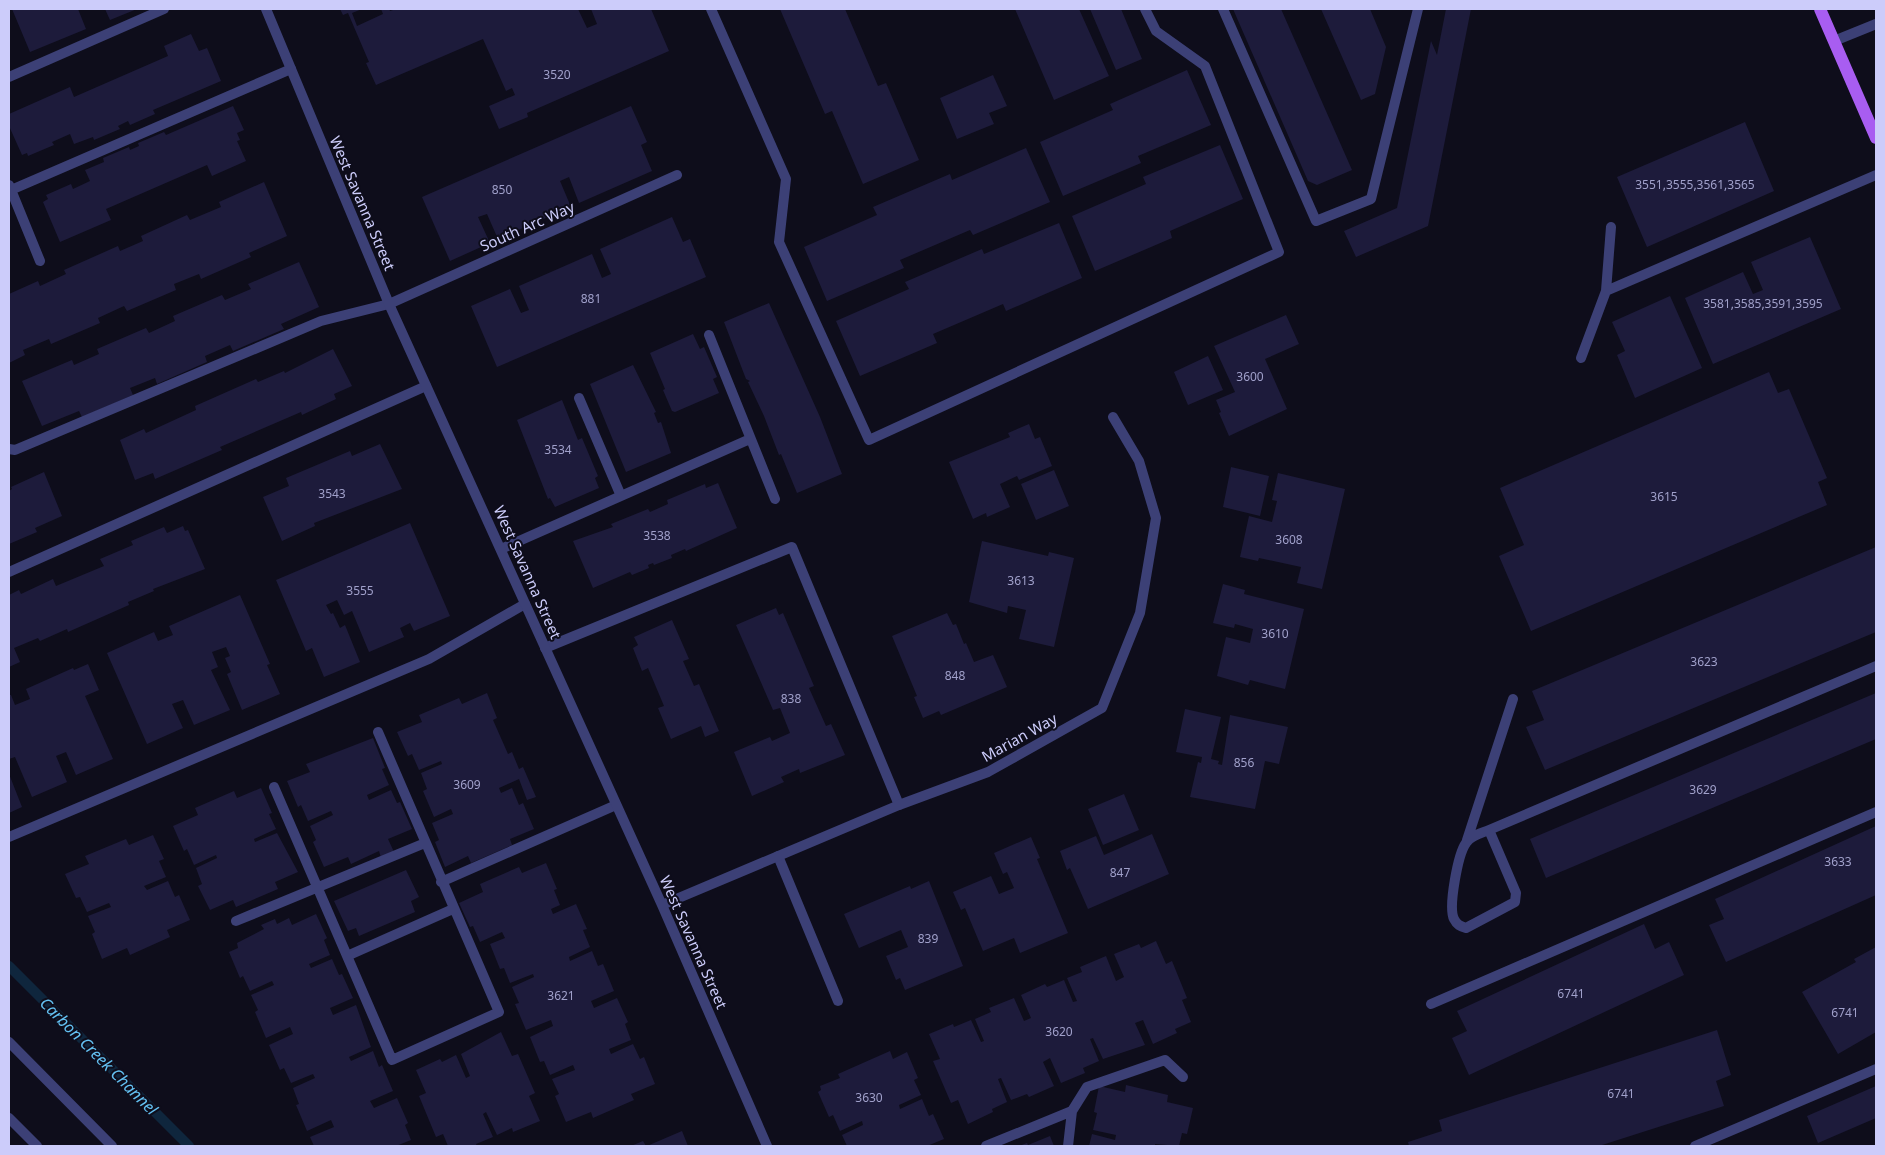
<svg xmlns="http://www.w3.org/2000/svg" width="1885" height="1155" font-family="'Noto Sans',sans-serif">
<rect width="100%" height="100%" fill="#0e0d1b"/>
<g fill="none" stroke-linecap="round" stroke-linejoin="round">
<path stroke="#0f263d" stroke-width="10" d="M9,966L189,1146"/>
</g>
<path fill="#1d1b3b" d="M12,9H78L86,29L30,52Z
M105,9H137L110,20Z
M340,9H362L352,13L357,26L383,14L381,9H389L390,11L396,9H578L587,28L597,24L591,9H651L669,51L527,113L528,117L499,129L489,106L515,95L512,88L506,91L483,39L376,85L366,63L369,62L348,13L343,15Z
M780,9H845L878,86L886,83L919,160L863,184L832,111L825,114Z
M1015,9H1079L1109,76L1054,100Z
M1090,9H1121L1142,59L1116,70Z
M1233,9H1281L1352,170L1317,185L1308,181Z
M1321,9H1370L1386,47L1375,94L1361,100Z
M1446,9H1471L1428,226L1356,257L1344,231L1397,208L1431,41L1437,55Z
M191,34L199,51L207,48L221,81L153,110L155,114L130,125L128,121L118,126L120,129L94,140L93,137L74,144L70,134L52,142L54,145L28,156L27,153L22,155L9,126V114L70,87L74,97L168,56L164,46Z
M1187,70L1211,125L1138,156L1141,163L1063,196L1040,142L1113,110L1110,104Z
M993,75L1007,106L989,113L994,124L957,139L940,98Z
M233,106L244,130L237,133L240,140L237,141L246,161L212,176L207,165L106,209L111,220L60,242L43,202L48,199L46,195L71,184L73,189L90,181L85,170L104,162L103,158L129,147L130,150L139,146L138,143L164,132L166,135Z
M631,106L647,142L641,145L652,171L579,203L569,177L560,181L571,207L498,239L487,214L478,217L490,243L450,261L422,197Z
M1745,122L1774,191L1647,247L1617,177Z
M1220,145L1243,199L1170,231L1172,238L1095,271L1072,216L1146,184L1143,177Z
M1026,148L1050,202L973,235L970,230L900,260L904,268L827,301L804,247L877,215L873,207L950,174L952,180Z
M264,182L287,236L249,253L251,257L201,279L199,274L174,284L176,290L127,311L124,306L98,318L100,323L51,344L49,339L23,350L25,355L9,363V294L38,281L40,286L66,274L64,270L118,246L120,251L143,241L141,236L187,215L190,220L221,207L219,202Z
M672,217L683,242L690,239L706,277L497,367L471,306L510,289L521,313L529,310L519,286L592,254L602,278L611,274L600,249Z
M1059,223L1082,278L1006,311L1003,304L933,334L937,343L860,376L836,321L909,289L905,282L982,249L984,254Z
M1810,237L1841,309L1713,364L1685,298L1743,272L1753,294L1763,290L1751,262Z
M299,262L319,307L281,324L284,329L233,351L230,345L205,356L207,362L157,384L155,378L130,388L133,395L82,417L79,411L42,426L22,381L72,360L74,365L99,354L97,349L146,328L149,333L175,321L173,316L222,295L225,300L251,289L248,284Z
M1670,296L1702,368L1635,398L1617,355L1625,351L1612,322Z
M769,303L820,417L842,474L797,493L781,454L779,455L764,416L748,382L750,381L746,379L724,322Z
M1286,315L1299,344L1265,359L1287,409L1229,436L1219,413L1221,412L1216,400L1235,392L1214,346Z
M693,334L700,349L704,347L717,377L713,379L719,393L675,412L672,411L663,390L665,389L650,353Z
M333,349L352,386L334,394L336,399L302,415L301,412L220,447L222,450L155,479L153,473L135,480L120,440L144,429L146,433L196,410L195,406L256,379L258,382L284,371L285,373Z
M1208,356L1223,390L1188,405L1174,372Z
M633,365L656,412L654,413L658,423L661,422L671,453L626,472L590,384Z
M1769,372L1778,393L1789,389L1827,478L1818,482L1827,505L1531,631L1499,556L1524,545L1500,488Z
M562,400L578,440L582,438L598,476L595,478L599,488L555,507L550,498L548,499L517,420Z
M1029,424L1035,439L1040,437L1052,466L1019,480L1017,476L1000,484L1010,507L987,517L986,513L973,519L949,462L1010,437L1008,433Z
M380,444L402,489L314,523L315,526L282,541L263,497L289,486L286,478L350,451L352,456Z
M1231,467L1269,476L1260,516L1223,507Z
M1054,470L1069,506L1036,520L1021,484Z
M44,472L62,516L35,528L37,532L9,544V491L12,489L11,487Z
M1278,473L1345,489L1322,589L1297,583L1301,567L1259,558L1258,561L1240,557L1249,516L1272,522L1277,501L1272,500Z
M718,483L737,528L686,551L685,549L671,555L672,558L654,565L653,563L648,565L649,568L632,575L630,572L593,588L573,541L613,527L611,524L648,509L650,512L668,504L667,500L705,484L706,488Z
M410,523L450,616L414,631L410,623L400,628L404,637L369,652L352,611L344,615L337,600L326,605L331,614L333,613L340,628L345,625L360,662L324,677L312,648L306,651L276,580Z
M183,526L185,531L188,530L205,569L153,589L154,591L128,602L129,605L68,632L67,629L40,641L38,638L14,648L20,662L9,667V595L19,590L21,594L53,579L56,586L104,566L100,559L133,545L131,541L164,527L167,533Z
M982,541L1048,556L1049,552L1074,558L1054,647L1019,639L1026,610L1008,606L1007,613L969,602Z
M1876,547V632L1545,770L1526,727L1544,720L1532,691Z
M1223,584L1245,590L1244,594L1304,609L1285,689L1250,680L1248,685L1217,676L1226,637L1250,643L1253,629L1235,624L1234,628L1213,623Z
M240,595L270,664L267,665L280,694L242,710L227,674L231,672L225,658L230,656L226,647L212,652L218,667L211,670L230,710L194,725L183,700L172,704L183,728L147,744L107,653L154,632L158,641L173,635L169,626Z
M776,608L779,615L783,613L814,686L809,688L826,726L831,724L845,755L800,773L799,769L781,777L784,782L752,796L734,752L770,737L772,741L790,733L780,708L773,710L736,625Z
M947,613L953,625L956,624L964,644L966,643L974,662L993,655L1007,687L941,715L939,711L923,718L914,697L917,696L892,636Z
M672,620L689,659L683,661L694,686L699,684L719,731L705,737L701,726L671,739L658,708L664,706L648,668L642,671L633,648L638,645L634,637Z
M88,664L99,690L85,696L113,759L76,775L66,752L56,756L67,782L32,797L15,757L9,759V695H11L15,705L30,699L26,689L73,668L74,670Z
M487,693L497,718L493,720L508,754L512,752L519,769L523,767L536,797L527,800L519,779L499,788L501,793L512,788L519,805L523,803L534,829L510,839L512,845L471,863L468,856L445,867L435,842L439,840L432,823L453,814L451,809L434,817L423,791L427,789L421,773L442,764L441,761L419,770L412,754L408,756L397,732L422,722L419,715L459,698L462,704Z
M1876,693V739L1546,878L1530,839Z
M1185,709L1221,717L1211,759L1219,761L1218,764L1222,765L1230,715L1288,727L1279,764L1265,761L1255,809L1190,797L1198,762L1201,763L1202,757L1176,752Z
M373,738L385,768L382,769L389,785L367,795L369,800L391,790L397,803L400,802L412,829L388,839L394,852L381,858L379,851L351,864L348,857L324,867L313,842L316,840L310,826L333,815L331,811L308,821L301,805L298,807L287,781L310,772L306,764Z
M9,774L22,807L9,813Z
M261,788L272,813L269,814L276,829L254,839L255,842L277,833L298,872L275,882L278,889L236,907L233,900L210,910L198,886L202,884L196,868L217,858L216,855L194,865L187,849L184,851L173,826L198,815L195,808L234,791L237,798Z
M1124,794L1139,830L1103,845L1088,809Z
M1876,826V895L1726,962L1709,925L1724,919L1715,899Z
M1152,834L1169,874L1088,909L1070,868L1067,870L1060,851L1096,836L1104,855Z
M153,835L164,859L159,861L166,877L144,886L147,890L168,881L175,897L179,895L190,920L167,930L170,937L130,955L127,948L102,959L92,934L95,932L88,916L111,907L109,903L87,912L80,897L76,898L65,874L89,864L85,856L126,839L129,845Z
M1031,837L1040,858L1037,859L1068,933L1020,953L1014,938L983,951L965,908L961,910L953,892L991,876L999,894L1014,888L1007,872L1003,874L994,853Z
M546,863L557,889L554,890L560,905L551,909L553,914L576,904L587,929L583,930L590,947L569,957L570,961L592,951L598,966L603,964L614,991L591,1001L594,1008L617,998L628,1022L625,1024L631,1040L609,1049L611,1054L633,1044L640,1059L644,1057L655,1084L631,1094L634,1100L593,1118L591,1112L566,1122L555,1096L559,1094L552,1079L575,1070L573,1065L550,1075L544,1061L540,1062L530,1037L553,1026L551,1020L526,1030L515,1004L519,1003L512,987L534,977L533,974L510,983L504,968L500,969L490,944L505,938L502,932L480,942L473,926L470,927L459,903L483,892L480,884L519,867L522,873Z
M406,870L419,897L411,901L415,912L359,936L356,928L348,931L334,901Z
M929,881L963,966L905,990L900,978L896,980L886,956L908,947L901,930L859,948L844,914L910,886L911,889Z
M316,914L327,938L324,940L330,955L309,964L311,968L332,959L339,975L342,974L353,998L330,1008L333,1015L356,1005L371,1047L349,1057L351,1061L373,1051L379,1067L382,1065L393,1091L370,1101L374,1108L397,1098L408,1123L405,1125L411,1140L396,1146H314L310,1137L334,1127L331,1120L307,1131L296,1105L299,1104L293,1088L315,1078L313,1074L291,1083L284,1068L280,1070L269,1045L293,1034L290,1027L266,1038L255,1012L258,1010L251,995L274,985L272,981L250,991L243,976L240,978L229,952L238,948L237,943L264,929L261,925L275,919L277,924L289,918L292,925Z
M1644,924L1655,949L1669,942L1684,975L1469,1075L1452,1038L1467,1031L1457,1011Z
M1156,941L1166,964L1172,961L1187,998L1182,1000L1191,1022L1175,1029L1177,1033L1153,1044L1143,1020L1135,1023L1145,1045L1103,1059L1093,1038L1090,1039L1099,1061L1083,1068L1085,1073L1061,1083L1050,1058L1043,1062L1054,1086L1029,1097L1027,1094L1011,1100L1001,1078L998,1079L1007,1102L992,1109L993,1112L968,1124L958,1100L951,1103L933,1061L940,1059L929,1034L953,1024L954,1027L971,1020L981,1042L984,1041L975,1019L991,1012L989,1008L1014,998L1024,1021L1031,1018L1021,995L1045,984L1047,987L1064,980L1073,1002L1077,1001L1067,978L1082,972L1080,967L1106,956L1116,981L1124,977L1114,954L1139,944L1141,948Z
M1876,947V1032L1838,1054L1802,992L1856,962L1854,959Z
M1717,1030L1731,1075L1716,1081L1724,1106L1599,1146H1409L1408,1142L1442,1131L1439,1120Z
M501,1032L512,1056L518,1054L535,1093L529,1096L540,1121L513,1132L512,1128L497,1135L486,1112L483,1114L493,1137L476,1144L477,1146H448L443,1134L436,1137L419,1096L426,1093L416,1070L440,1059L442,1062L456,1055L466,1078L470,1076L461,1054Z
M890,1051L893,1059L907,1052L918,1078L914,1080L921,1095L899,1105L900,1109L922,1099L929,1116L933,1114L944,1139L927,1146H847L842,1135L863,1125L862,1121L840,1131L833,1115L829,1117L818,1092L821,1090L820,1086L840,1078L838,1074Z
M1126,1085L1168,1095L1167,1102L1193,1108L1187,1134L1182,1133L1179,1146L1155,1144V1146H1089L1092,1134L1115,1140L1116,1135L1093,1130L1097,1113L1094,1112L1099,1086L1125,1092Z
M1876,1086V1118L1818,1143L1807,1116Z
M682,1131L688,1146H647Z
M1050,1136L1054,1146H1019L1027,1143L1028,1145Z
M643,1141L646,1146H631Z"/>
<g fill="none" stroke-linecap="round" stroke-linejoin="round">
<path stroke="#3c4076" stroke-width="10" d="M711,9L786,179L779,242L869,440L1279,252L1205,66L1156,31L1145,9
M1223,9L1316,221L1371,199L1418,9
M1834,41L1876,24
M9,77L164,9
M9,185L40,261
M11,190L291,69
M1606,291L1611,227
M709,335L775,499
M1581,358L1606,291L1876,175
M579,398L621,496
M9,449L15,450L321,321L389,304
M501,549L750,439
M9,572L426,386
M545,648L792,547L899,805
M274,787L392,1060L499,1012L378,732
M1489,830L1516,893L1515,902L1466,928C1460,926 1457,925 1454,919C1448,907 1458,854 1466,843C1470,836 1482,833 1489,830L1876,666
M9,837L429,659L525,604
M1467,840L1513,699
M778,856L838,1001
M441,882L616,805
M236,921L425,843
M347,956L453,909
M1431,1004L1876,812
M9,1042L112,1146
M1072,1111L1087,1087L1165,1060L1183,1077
M986,1146L1072,1111L1068,1146
M1695,1146L1876,1069"/>
<path stroke="#3c4076" stroke-width="10" d="M266,9L389,304L662,905L767,1146
M389,304L677,175
M662,905L899,805L988,772L1102,708L1140,613L1156,518L1139,461L1113,417
M9,1118L37,1146"/>
<path stroke="#a85df1" stroke-width="12" d="M1820,9L1876,138"/>
</g>
<g text-anchor="middle" dominant-baseline="central" stroke-width="4" stroke-linejoin="round" paint-order="stroke">
<g font-size="12" fill="#a0a0ca">
<text x="557" y="74">3520</text>
<text x="1695" y="184">3551,3555,3561,3565</text>
<text x="502" y="189">850</text>
<text x="591" y="298">881</text>
<text x="1763" y="303">3581,3585,3591,3595</text>
<text x="1250" y="376">3600</text>
<text x="558" y="449">3534</text>
<text x="332" y="493">3543</text>
<text x="1664" y="496">3615</text>
<text x="657" y="535">3538</text>
<text x="1289" y="539">3608</text>
<text x="1021" y="580">3613</text>
<text x="360" y="590">3555</text>
<text x="1275" y="633">3610</text>
<text x="1704" y="661">3623</text>
<text x="955" y="675">848</text>
<text x="791" y="698">838</text>
<text x="1244" y="762">856</text>
<text x="467" y="784">3609</text>
<text x="1703" y="789">3629</text>
<text x="1838" y="861">3633</text>
<text x="1120" y="872">847</text>
<text x="928" y="938">839</text>
<text x="1571" y="993">6741</text>
<text x="561" y="995">3621</text>
<text x="1845" y="1012">6741</text>
<text x="1059" y="1031">3620</text>
<text x="1621" y="1093">6741</text>
<text x="869" y="1097">3630</text>
</g>
<g font-size="15" fill="#ccccfa" stroke="#0e0d1b">
<text transform="translate(363 203) rotate(67)">West Savanna Street</text>
<text transform="translate(527 226) rotate(-24)">South Arc Way</text>
<text transform="translate(528 572) rotate(66)">West Savanna Street</text>
<text transform="translate(1019 737) rotate(-29)">Marian Way</text>
<text transform="translate(694 942) rotate(66)">West Savanna Street</text>
</g>
<g font-size="16" font-style="italic" fill="#63c0f1" stroke="#0e0d1b">
<text transform="translate(99 1056) rotate(45)">Carbon Creek Channel</text>
</g>
</g>
<rect width="1885" height="1155" fill="none" stroke="#ccccfa" stroke-width="20"/>
</svg>
